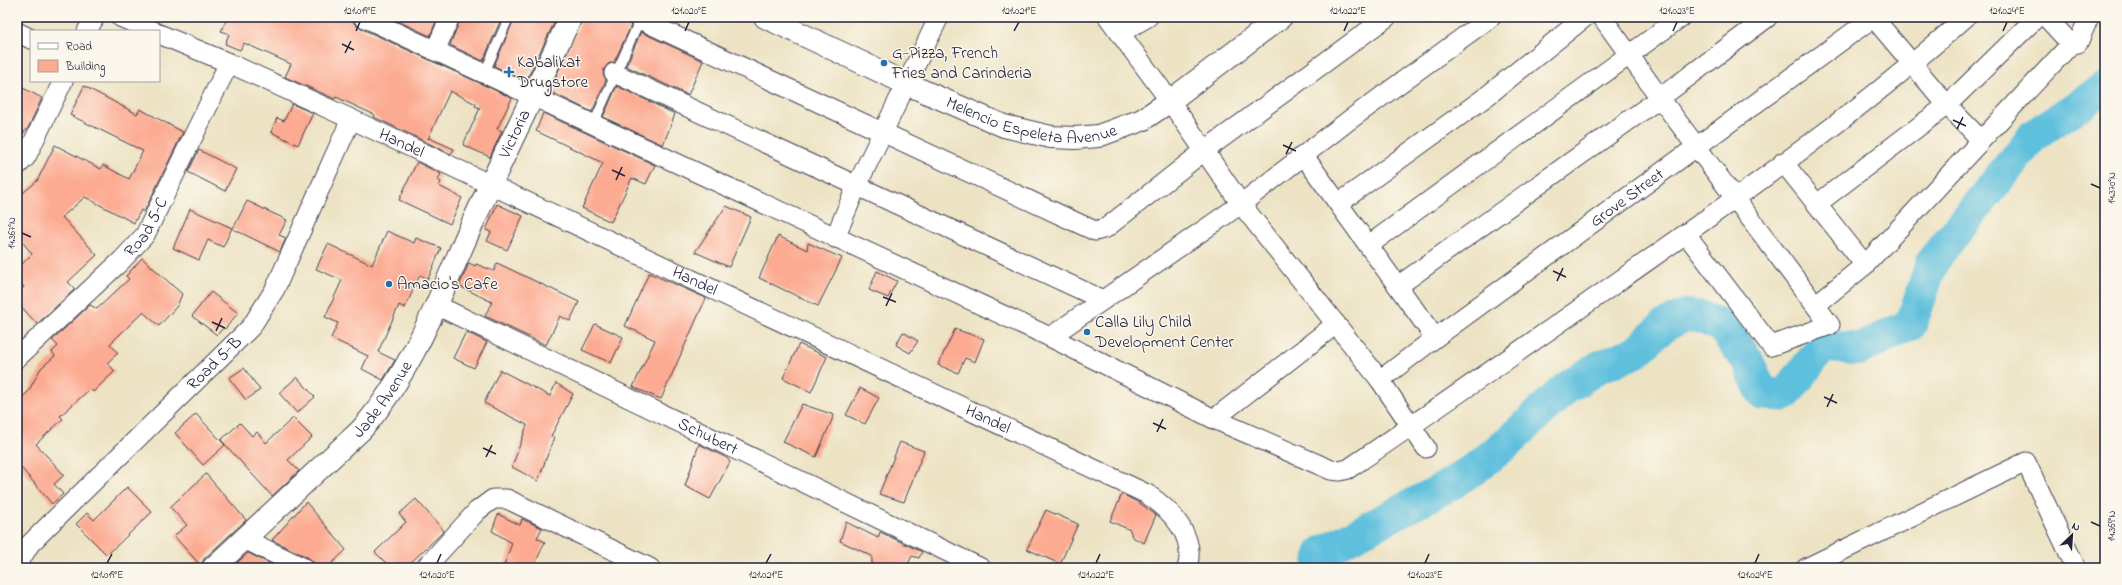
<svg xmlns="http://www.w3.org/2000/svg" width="2122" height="585" font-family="'Indie Flower',sans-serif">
<rect width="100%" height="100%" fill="#fbf7ec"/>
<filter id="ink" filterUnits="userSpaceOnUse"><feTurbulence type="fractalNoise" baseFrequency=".025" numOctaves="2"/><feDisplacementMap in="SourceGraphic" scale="8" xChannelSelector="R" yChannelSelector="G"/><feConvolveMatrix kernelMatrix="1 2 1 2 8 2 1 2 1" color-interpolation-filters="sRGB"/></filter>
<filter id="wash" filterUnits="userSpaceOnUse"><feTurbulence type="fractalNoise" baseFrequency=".012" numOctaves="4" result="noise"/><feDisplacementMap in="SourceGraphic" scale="16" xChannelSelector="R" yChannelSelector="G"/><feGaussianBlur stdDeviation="0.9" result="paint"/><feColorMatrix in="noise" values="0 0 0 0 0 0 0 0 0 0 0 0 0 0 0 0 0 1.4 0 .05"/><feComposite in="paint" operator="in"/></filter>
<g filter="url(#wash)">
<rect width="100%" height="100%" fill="#ede3c4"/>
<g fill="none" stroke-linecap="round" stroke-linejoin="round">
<path stroke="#5fc0dd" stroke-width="33" d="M1319,568L1321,553L1446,487L1474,469L1504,446L1566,388L1599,367L1636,352L1664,326L1686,315L1701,317L1722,327L1747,360L1763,394L1785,395L1823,346L1860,349L1911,324L1933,260L2034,135L2105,88"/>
</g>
<g id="blocks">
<path fill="#fcaa91" d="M228,17H352L354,23L358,27L512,98L497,129L502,131L490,157L463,145L480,108L475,106L476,104L450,91L428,139L429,138L454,149L451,154L374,117L375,115L336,97L335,99L285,77L291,64L244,43L240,50L225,44L229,34L221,31Z
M389,17H438L430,36Z
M461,17H502L483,61L450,45Z
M515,17H557L526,81L494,66Z
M583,17H626L631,26L614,62L608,64L604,69L603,74L606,80L592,112L549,91Z
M641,32L703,61L688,95L626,66Z
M17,85L42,98L28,128L17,140Z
M84,86L137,114L140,109L183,132L144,212L141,210L134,223L85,197L62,217L97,255L68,282L75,289L37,324L17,302V294L24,287L17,279V269L32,254L17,235V198L37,181L55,145L101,169L103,165L129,179L143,151L70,115Z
M617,86L675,114L663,145L603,117Z
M292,104L313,113L298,145L271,132L277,118L284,121Z
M543,113L655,165L646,184L632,178L611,222L582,208L603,163L536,131Z
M199,150L236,169L225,191L188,172Z
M417,162L441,174L438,180L441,182L439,186L462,198L450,224L399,200Z
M247,201L287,220L279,235L286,238L280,252L233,229Z
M497,204L523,216L507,250L487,241L491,232L486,230Z
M726,206L751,217L729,267L695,252Z
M190,209L232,228L223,247L208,240L199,260L173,248Z
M387,231L414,243L416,238L441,248L428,279L420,275L405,308L399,305L378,352L395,360L383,380L362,369L368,356L331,338L338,323L325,317L342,280L316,269L328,244L372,265Z
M778,236L807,250L808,243L842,258L818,306L759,278Z
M142,258L182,294L177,306L159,326L143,312L110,344L118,353L107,363L115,371L93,392L90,389L60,416L63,419L36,444L64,475L54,484L63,494L52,504L17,463V402L28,392L41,368L55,356L52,352L58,346L52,340L90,305L97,309L129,279L126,276Z
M469,263L475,266L476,264L494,271L497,263L579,302L570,321L560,316L546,345L485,316L492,302L459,286Z
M877,271L897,281L888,298L869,290Z
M649,273L706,298L661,399L633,387L655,340L625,326Z
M211,292L238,313L225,329L223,328L217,335L192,316Z
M595,324L623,337L611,363L582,350Z
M955,329L984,339L975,362L965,358L958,373L938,365Z
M466,332L487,342L474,368L453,358Z
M903,332L918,341L910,353L896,345Z
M799,344L827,357L811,392L783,378Z
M244,368L260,390L246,400L229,378Z
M500,370L550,396L556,383L573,394L551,436L554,437L538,481L512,467L527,425L484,403Z
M297,377L315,397L297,413L279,393Z
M860,388L879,398L865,424L846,415Z
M802,404L834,415L816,457L783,442Z
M196,414L225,445L203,465L175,433Z
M293,418L312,437L288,460L299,471L272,496L221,440L240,423L252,436L257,432L266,443Z
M900,442L924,451L904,502L879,494Z
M699,444L727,458L730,462L710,499L685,486Z
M206,474L246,520L204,559L201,566L174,536L187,525L170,507Z
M127,487L152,512L107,555L76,524L87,513L94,520Z
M1122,494L1141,504L1156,515L1144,543L1132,537L1130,530L1110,521Z
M416,499L444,531L405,568H391L375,552L406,522L399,514Z
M306,502L346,550L327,568H315L313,562L309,558L272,540Z
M1046,510L1078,524L1060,564L1027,549Z
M498,514L520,525L522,519L542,528L537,538L545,542L533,568H503L512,543L492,531Z
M846,522L878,538L880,532L922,552L919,558L912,556L906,568L872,564V556L840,541Z
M248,553L279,568H231Z"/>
</g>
</g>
<g filter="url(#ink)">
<use href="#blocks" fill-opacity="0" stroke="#403f50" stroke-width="1"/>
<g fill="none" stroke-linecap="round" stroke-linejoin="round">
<defs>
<path id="service" d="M484,74L509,17
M593,125L641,17"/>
<g id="minor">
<path d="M120,17L153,31"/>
<path d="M363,17L1050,337L1214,419L1331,470L1340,471L1348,469C1441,406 1534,341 1626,276C1742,194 1860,112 1966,17"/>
<path d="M1108,17L1170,101L1241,204L1380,380L1426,448"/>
<path d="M1602,17L1660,98L1830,325L1771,346L1686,234"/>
<path d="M1873,17L1947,105L1981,140"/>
<path d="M2046,17L2071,44"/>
<path d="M639,19L1095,231L1106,228L1204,151L1387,17"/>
<path d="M87,31L95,17"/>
<path d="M17,32L31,39"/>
<path d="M1120,33L1148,17"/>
<path id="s1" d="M159,34L229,63L351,119L1147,494C1171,510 1197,537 1187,568"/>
<path d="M435,51L450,17"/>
<path d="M614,73L1103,300"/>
<path d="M1304,156L1435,338"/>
<path d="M1783,162L1865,265"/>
<path d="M17,166L26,157L63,81"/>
<path d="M1339,203L1487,96L1585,17"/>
<path d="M1817,204L1947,105L2037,17"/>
<path d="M835,238L857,185L939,17"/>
<path d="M1369,245L1681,17"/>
<path d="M1398,286L1660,98L1768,17"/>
<path d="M1814,302L1823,299L1865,265L2071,44L2078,43L2089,17"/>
<path id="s2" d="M436,305L981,568"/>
<path d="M1050,337L1241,204L1348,121L1491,17"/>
<path id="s3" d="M17,358L122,260L145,235L229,63"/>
<path id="s4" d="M1380,380L1435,338L1874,17"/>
<path d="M1214,419L1336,324"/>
<path d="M244,539L304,568"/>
<path id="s5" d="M17,565L30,544L49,525L251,327L275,289L351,119"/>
<path d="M425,568L477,511L493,499H507L650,568"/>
<path d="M1806,568L2026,462L2076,568"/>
</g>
<g id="tertiary">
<path id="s6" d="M765,17L907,84L1004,126L1051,137L1075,138L1098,136L1142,120L1170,101L1281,17"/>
<path id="s7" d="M213,568L361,430C413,371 441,293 473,222C505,153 538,85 571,17"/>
</g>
</defs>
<use href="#service" stroke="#403f50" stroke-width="11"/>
<use href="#minor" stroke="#403f50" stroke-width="21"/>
<use href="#tertiary" stroke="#403f50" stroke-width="24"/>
<use href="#service" stroke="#fff" stroke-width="9"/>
<use href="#minor" stroke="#fff" stroke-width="19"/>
<use href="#tertiary" stroke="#fff" stroke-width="22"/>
</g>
</g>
<path fill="none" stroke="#22223b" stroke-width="1.5" d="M356,31L360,22M685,31L689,22M1014,31L1019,22M1344,31L1348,22M1673,31L1677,22M2003,31L2007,22M342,44L354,50M345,53L351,41M1953,120L1966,126M1957,129L1963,117M1283,145L1296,151M1286,154L1292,142M612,170L625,176M616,180L622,167M2091,184L2100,188M22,233L31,237M1553,271L1566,277M1557,281L1563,268M883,297L896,302M886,306L892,293M212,322L225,328M216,331L222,318M1824,397L1837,403M1827,407L1833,394M1153,423L1166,429M1157,432L1163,419M483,448L496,454M486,457L492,445M2091,522L2100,526M107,563L112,554M437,563L441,554M766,563L771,554M1096,563L1100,554M1425,563L1429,554M1755,563L1759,554"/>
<g fill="#1f6fb2" stroke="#fbf7ec" stroke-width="1.5">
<circle cx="884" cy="63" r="4"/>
<path d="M507 66h4v4h4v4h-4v4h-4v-4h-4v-4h4z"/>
<circle cx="389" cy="284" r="4"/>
<circle cx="1087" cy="332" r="4"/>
</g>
<g text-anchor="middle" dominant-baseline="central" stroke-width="3" stroke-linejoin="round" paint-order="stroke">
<g font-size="17" fill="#22223b" stroke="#fbf7ec" text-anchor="start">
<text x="892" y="53">G-Pizza, French<tspan x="892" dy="20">Fries and Carinderia</tspan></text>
<text x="517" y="62">Kabalikat<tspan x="517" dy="20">Drugstore</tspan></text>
<text x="397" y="284">Amacio's Cafe</text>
<text x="1095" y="322">Calla Lily Child<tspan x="1095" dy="20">Development Center</tspan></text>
</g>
<g font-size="17" fill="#22223b" stroke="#fbf7ec">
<text stroke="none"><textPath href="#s6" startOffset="289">Melencio Espeleta Avenue</textPath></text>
<text stroke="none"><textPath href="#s7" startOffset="537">Victoria</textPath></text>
<text stroke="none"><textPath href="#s1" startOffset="266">Handel</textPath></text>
<text stroke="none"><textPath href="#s4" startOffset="307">Grove Street</textPath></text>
<text stroke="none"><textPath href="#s3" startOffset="185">Road 5-C</textPath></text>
<text stroke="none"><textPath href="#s1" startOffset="590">Handel</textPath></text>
<text stroke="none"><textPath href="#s5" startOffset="283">Road 5-B</textPath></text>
<text stroke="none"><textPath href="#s7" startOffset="240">Jade Avenue</textPath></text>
<text stroke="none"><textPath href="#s1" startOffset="914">Handel</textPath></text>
<text stroke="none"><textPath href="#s2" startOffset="302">Schubert</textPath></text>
</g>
</g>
<rect width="2122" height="585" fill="none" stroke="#fbf7ec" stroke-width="44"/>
<rect x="30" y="30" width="130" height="52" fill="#fbf7ec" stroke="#a4a2a5"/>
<rect x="38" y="43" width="20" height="6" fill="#ffffff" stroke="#a4a2a5"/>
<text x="66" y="50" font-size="12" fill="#22223b">Road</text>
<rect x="38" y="60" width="20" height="12" fill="#fcaa91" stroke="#a4a2a5"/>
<text x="66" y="70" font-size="12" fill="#22223b">Building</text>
<g transform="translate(2072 535) rotate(25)" stroke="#fbf7ec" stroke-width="3" paint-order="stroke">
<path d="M0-3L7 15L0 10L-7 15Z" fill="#22223b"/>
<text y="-6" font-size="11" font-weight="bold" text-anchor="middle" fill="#22223b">N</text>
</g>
<rect x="22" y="22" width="2078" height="541" fill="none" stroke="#22223b" stroke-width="1.5"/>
<g font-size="10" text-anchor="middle" fill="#22223b">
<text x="360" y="14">121.019°E</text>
<text x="689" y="14">121.020°E</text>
<text x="1019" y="14">121.021°E</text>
<text x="1348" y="14">121.022°E</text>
<text x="1677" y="14">121.023°E</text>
<text x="2007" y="14">121.024°E</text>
<text transform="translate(2111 188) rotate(-90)" y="4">14.370°N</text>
<text transform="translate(11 233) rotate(-90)" y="4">14.367°N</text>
<text transform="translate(2111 526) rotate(-90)" y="4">14.369°N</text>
<text x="107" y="578">121.019°E</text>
<text x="437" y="578">121.020°E</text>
<text x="766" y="578">121.021°E</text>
<text x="1096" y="578">121.022°E</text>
<text x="1425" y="578">121.023°E</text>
<text x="1755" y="578">121.024°E</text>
</g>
</svg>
